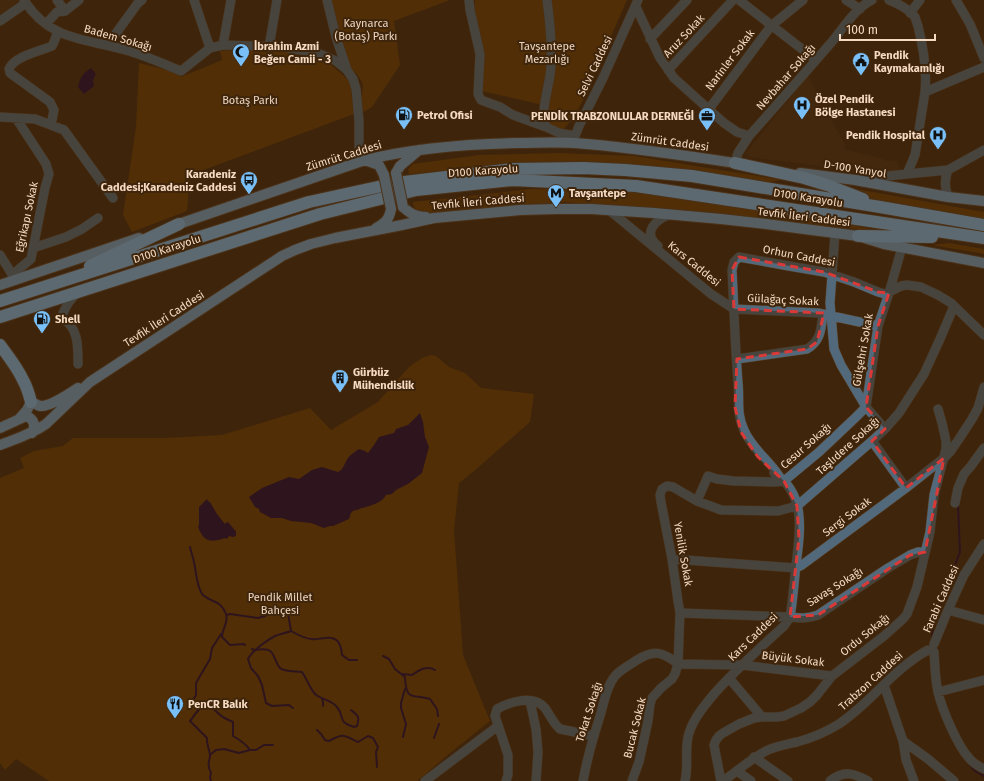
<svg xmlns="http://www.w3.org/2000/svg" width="984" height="781" font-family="'Fira Sans',sans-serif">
<rect width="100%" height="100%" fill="#3e250b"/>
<path fill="#4a2e10" d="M0,0H18L19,1L0,15Z
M808,76L845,145V150L869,155L888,161H897L901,172L866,174L844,169L751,157L749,156L746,153Z
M0,353L13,371L24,395V398L21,405L17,411L13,415L0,422Z"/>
<path fill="#683a00" d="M329,0H450L394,21L400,65L372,107L364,112L363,111L361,104L363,86L362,82L357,74L348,67Z
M475,0H627L583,100L574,117L561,132L550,125L539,104L482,91L480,36L475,16Z
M236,50L255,51L275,50L311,55L331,65L337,70L347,79L352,86L351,92L354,114L190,175L187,211L132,232L123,215L136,127L139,63L179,73L181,77L222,60L220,51Z
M560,153L634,156L782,180L762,183L682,171L576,161L504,164L409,174L408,169L413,164L479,155Z
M834,185L984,212V222L893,206Z
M532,189L598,190L657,194L820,219L887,232L657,209L562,202L531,204L427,215L416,212L413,204V202Z
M949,243L984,249V254L931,245Z
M431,355L436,356L449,367L465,373L481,388L534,394L530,422L474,471L459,483L454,530L463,655L490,721L455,749L417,781H49L16,759L5,770L0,763V478L24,468L20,458L34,451L63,446L73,438H165L222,435L310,408L331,430L378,402L409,367L422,358Z"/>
<path fill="#1c0034" d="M91,68L96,74L93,80L94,86L84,94L78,87C80,78 83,73 91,68Z
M420,413L423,422L425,437L429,447L422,473L408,484L396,490L392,494L386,495C381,505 366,506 357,510C355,510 352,511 351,513C350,514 350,518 349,519L333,526H330L324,528L311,523L291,521L282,518H271L260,512L259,509L255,507L249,497L262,488L289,477L299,479L312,470L322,467L338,472C344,469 344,464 348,458C351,454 355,452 359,449L365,451L368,453L374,445L379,437L394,433L396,429L408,425Z
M207,499L208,501L210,502L217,514L225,524L227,522C231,524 232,528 236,531V536L233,537L229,536L228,538L226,539L225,538C210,543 204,542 198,527L199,525V507Z"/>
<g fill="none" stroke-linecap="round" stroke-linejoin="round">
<path stroke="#1c0034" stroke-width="2" d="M190,547C191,552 193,557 194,562C196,571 197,589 203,595C212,603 221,600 226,614C229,622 222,629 222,637L230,645L244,644L245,645
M227,615L230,614L258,618L265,616L275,610L283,608L288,613L291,631
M932,637L933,623L960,552L958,505
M252,649L254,650C265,649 271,647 275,659C277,662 277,665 280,668C284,672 296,671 302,672C307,679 309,687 315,694C322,700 332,700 337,707C346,718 336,721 354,727L357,726C360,716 358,716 351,710
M383,656L389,659L395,669L405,677C406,701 411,694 430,699L437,709L438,716
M402,674L412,675C419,670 427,665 435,670
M322,699L323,702V706
M194,703L193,700L196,695V683L210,659L212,648L221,634
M293,708L289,705L272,706L266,703L262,685L258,676L251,668L248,659C252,651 267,640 275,636C280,634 286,633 291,631C298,635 305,639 312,639C316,640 321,638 325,638C338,636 341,644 342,655L349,660H357
M317,730L321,734L325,740L329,741C344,733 343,735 358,742L368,736L373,738L378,747L376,752L377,767
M403,737L406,724L401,708V703L405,689
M434,738L439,724
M210,755L216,750L224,749L239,753L250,750H256L264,745H273
M970,765L975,771L984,776
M211,781L210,777L211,773C207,764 209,764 210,756C210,750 206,744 207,738L190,721C195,715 199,707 206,704C213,706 214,710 219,714C223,718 228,720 233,722V736C240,740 246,744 250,750"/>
<defs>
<path id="minor" d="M24,0C50,42 87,38 129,51C146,56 164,64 181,71L210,48L223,45L283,47L318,53L336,61L347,70L353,79L356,89L359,121V147L365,160
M57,0L65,11
M194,0L210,48
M327,0L336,37L347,70
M469,0L470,10L480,54L478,94L481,100L500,107L513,115L546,127
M547,0C550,22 552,44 551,65C551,83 539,111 546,127L559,133L575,136
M739,0L816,60
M846,0L860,9
M889,0C897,3 910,10 915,17C916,20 917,24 918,26C923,46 927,71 925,92L915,155L907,174
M956,0L970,24L984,58
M636,7L660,58L674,78L724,123L737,132L749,136
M910,13L920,0
M0,21L26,3
M46,24L57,12L65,11L79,0
M650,39L687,0
M223,45L231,0
M109,46L114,36L138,3L142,0
M269,47L277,0
M668,70L733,0
M925,92L984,67
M709,109L771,26L803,0
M0,117L35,119L64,130L113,198
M51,125L54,110L50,102L10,73L9,69C14,56 41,51 52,46L54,42L58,31
M574,140L575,136L579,126L603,78L638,0
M735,163L738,153L749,136C776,106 803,75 830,44C843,29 854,9 872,0
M860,179L907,174L948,170
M948,197C945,187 944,180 948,170L984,150
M609,210L711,294L734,309
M658,246C641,233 656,219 671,214
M33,248L66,237L82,229L98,218
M0,255L15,279
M12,275L31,259L45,188L49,174L46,164L16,118
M77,293C68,302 66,306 61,318C79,326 78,348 78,364
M734,309L818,313L878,326
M737,359L807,349C821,341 821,329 823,314
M885,429L866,407L878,326L889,293L902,247
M872,441L906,488
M779,476C769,460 752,449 744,430C736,413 740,401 738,383C735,345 734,308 732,270L734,262L739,257L789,266L824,272L854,282L878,292L885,294L901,286L907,285L921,287L938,295L951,303L984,335
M697,501L708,476L717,479L734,481L776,482L784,481L819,452L855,418L866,407L841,365L834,349L830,303L835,233
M955,503L958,488L964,474L971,466L984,448
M672,559L796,568L802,565L906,488L944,458L950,452L959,439L972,419L978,408L984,387
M948,610L984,620
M680,613L790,617C801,618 807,619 818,615L888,568L910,555L918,552H925
M934,644L948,610L964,575L984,544
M934,652C935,665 935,679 938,692C942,709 957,745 969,758C973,763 978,766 984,769
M678,664L742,665L832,676
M729,678L762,717
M884,685L903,741L906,760L914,781
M938,692L984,680
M530,701L536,729L538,752L536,781
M903,741L928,759L954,781
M754,757L788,781
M737,771L751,781
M425,781L498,726
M506,781L508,775V755L495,716L497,709C510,702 533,694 545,708C550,715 553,723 560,729L594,736
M583,781C587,759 593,738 600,716C604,703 606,687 615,676C621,669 630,665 637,660C654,649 663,652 678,664
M632,781L639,762L648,721L650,704L652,698L661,688L672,679L675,674L678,664L680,613L678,601L672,559L661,502L660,495L662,489L667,486L673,487L697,501L721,510L778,511L797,506L872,441L885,429L899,413L924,374L940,339L954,306
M685,781C689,765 684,749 689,733C694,718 704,706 714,694C735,670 760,648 784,626L790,617C793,600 794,583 796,565C800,532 807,494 774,473
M721,781L714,745L716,740L719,736L723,733L739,724L754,718L762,717H777L784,716L801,708L810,702L817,695L832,676L884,636L903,619L907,614L917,587L930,532L934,495L946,449V441L942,423L938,409
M723,781C738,771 751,758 768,750C777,746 788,744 797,742C812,738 826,732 839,724C872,702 893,669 928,650
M830,781C844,770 854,773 868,781"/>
<path id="major" d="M365,160L379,165L384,175
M396,173L400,166L419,150
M800,173L855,180L948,197L984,201
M403,207C411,214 414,216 426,217
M173,226L365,160C414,148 465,144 516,143C535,143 554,142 574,143C630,147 687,156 743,164
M376,228C385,223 389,220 391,209
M0,285L139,238
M19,419L27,410L31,402C34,403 37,405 40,406C50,407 69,394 78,388
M0,428L26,416C34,419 36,425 32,433
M0,445C16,439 32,434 46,424L90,382L282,256L295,250L311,244L335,238L402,225L434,218L520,210L556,209H591L654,213L721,219L766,224L858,236L884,244L984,263"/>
<path id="highway" d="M735,163L804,178L827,185L863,199
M858,236L932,237
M90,266L179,224
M0,301L309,202L396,183L513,169L583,168L625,170L692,176L880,207L984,225
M0,317L320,214L416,190L513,180L636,186L984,238
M0,345C8,356 17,367 23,380C27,387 29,394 31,402"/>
</defs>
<use href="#minor" stroke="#5b4228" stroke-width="10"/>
<use href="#major" stroke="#5b4228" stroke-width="12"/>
<use href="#highway" stroke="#5b4228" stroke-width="14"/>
<use href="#minor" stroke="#52697b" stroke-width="9"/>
<use href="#major" stroke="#76a5cc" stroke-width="10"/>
<use href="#highway" stroke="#84bdeb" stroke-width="12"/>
<defs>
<path id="major-bridge" d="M396,173L403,207
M384,175L391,209"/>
</defs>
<use href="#major-bridge" stroke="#5b4228" stroke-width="12" stroke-linecap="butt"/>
<use href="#major-bridge" stroke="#76a5cc" stroke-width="10"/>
</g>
<path d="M0 0H984V781H0ZM739,257L824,272L878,292L889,293L878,326L866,407L885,429L872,441L906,488L944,458L925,552L910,555L818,615L790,617L799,538L797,506L784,481L758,457L741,432L735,407L737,359L807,349L817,342L824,313L734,309L732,270Z" fill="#3e250b" fill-opacity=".55" fill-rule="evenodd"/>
<path fill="none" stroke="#d93a37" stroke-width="3" stroke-dasharray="8 5" stroke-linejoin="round" d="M739,257L824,272L878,292L889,293L878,326L866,407L885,429L872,441L906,488L944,458L925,552L910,555L818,615L790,617L799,538L797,506L784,481L758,457L741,432L735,407L737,359L807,349L817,342L824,313L734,309L732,270Z"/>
<defs>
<symbol id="mosque-pin" viewBox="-11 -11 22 30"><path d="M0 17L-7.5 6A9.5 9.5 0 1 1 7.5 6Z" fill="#79bff8" stroke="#3e250b"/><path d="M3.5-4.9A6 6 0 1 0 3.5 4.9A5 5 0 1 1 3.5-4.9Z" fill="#111"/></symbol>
<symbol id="civic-pin" viewBox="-11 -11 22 30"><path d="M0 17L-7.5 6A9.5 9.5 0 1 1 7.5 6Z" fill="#79bff8" stroke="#3e250b"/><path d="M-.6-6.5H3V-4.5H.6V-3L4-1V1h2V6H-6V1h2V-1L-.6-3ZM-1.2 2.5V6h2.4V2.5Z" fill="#111"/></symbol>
<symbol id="hospital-pin" viewBox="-11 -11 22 30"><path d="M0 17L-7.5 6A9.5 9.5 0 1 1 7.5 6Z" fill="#79bff8" stroke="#3e250b"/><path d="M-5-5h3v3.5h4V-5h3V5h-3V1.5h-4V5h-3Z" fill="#111"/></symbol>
<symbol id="fuel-pin" viewBox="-11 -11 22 30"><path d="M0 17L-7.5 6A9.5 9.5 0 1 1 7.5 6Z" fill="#79bff8" stroke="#3e250b"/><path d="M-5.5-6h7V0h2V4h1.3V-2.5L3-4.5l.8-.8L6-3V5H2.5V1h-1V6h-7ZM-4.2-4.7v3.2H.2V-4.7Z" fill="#111"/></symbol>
<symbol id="office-pin" viewBox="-11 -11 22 30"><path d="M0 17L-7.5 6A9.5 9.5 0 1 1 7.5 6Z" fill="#79bff8" stroke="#3e250b"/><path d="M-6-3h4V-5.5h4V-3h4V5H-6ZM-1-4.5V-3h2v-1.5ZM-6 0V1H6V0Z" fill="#111"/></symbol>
<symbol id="bus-pin" viewBox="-11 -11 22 30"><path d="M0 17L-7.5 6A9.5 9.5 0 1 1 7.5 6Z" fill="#79bff8" stroke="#3e250b"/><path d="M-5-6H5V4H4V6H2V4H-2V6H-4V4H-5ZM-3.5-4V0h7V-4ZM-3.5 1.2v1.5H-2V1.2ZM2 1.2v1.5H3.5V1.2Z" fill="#111"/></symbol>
<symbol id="metro-pin" viewBox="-11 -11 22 30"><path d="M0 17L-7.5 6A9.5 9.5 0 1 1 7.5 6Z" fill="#79bff8" stroke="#3e250b"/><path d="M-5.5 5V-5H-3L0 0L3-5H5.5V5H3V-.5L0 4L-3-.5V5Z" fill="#111"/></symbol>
<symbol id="building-pin" viewBox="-11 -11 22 30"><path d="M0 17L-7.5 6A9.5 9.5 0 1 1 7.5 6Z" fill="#79bff8" stroke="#3e250b"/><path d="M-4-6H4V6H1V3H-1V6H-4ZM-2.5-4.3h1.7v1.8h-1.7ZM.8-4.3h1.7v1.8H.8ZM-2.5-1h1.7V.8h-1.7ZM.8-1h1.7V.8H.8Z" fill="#111"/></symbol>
<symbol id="restaurant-pin" viewBox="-11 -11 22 30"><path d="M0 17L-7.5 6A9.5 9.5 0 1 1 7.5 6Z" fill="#79bff8" stroke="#3e250b"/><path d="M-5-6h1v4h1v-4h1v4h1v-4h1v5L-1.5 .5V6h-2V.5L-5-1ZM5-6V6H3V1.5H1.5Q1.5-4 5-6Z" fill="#111"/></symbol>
</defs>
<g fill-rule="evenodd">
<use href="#mosque-pin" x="231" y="42" width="20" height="27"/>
<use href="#civic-pin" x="851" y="51" width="20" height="27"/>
<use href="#hospital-pin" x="792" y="95" width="20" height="27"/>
<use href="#fuel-pin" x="394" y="105" width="20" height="27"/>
<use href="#office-pin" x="697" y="106" width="20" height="27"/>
<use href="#hospital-pin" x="928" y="125" width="20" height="27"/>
<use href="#bus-pin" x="239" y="170" width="20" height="27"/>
<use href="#metro-pin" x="546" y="183" width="20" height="27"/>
<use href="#fuel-pin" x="32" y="309" width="20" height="27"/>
<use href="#building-pin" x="330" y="368" width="20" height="27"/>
<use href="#restaurant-pin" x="165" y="694" width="20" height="27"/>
</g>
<g text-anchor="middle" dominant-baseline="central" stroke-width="4" stroke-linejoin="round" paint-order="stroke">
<g font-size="11" fill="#edd5c0" stroke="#3e250b">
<text x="366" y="23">Kaynarca<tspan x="366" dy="13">(Botaş) Parkı</tspan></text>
<text x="547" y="46">Tavşantepe<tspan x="547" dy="13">Mezarlığı</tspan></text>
<text x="250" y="100">Botaş Parkı</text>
<text x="280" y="597">Pendik Millet<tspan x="280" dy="13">Bahçesi</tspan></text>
</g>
<g font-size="11" fill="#f6dbc2" stroke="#3e250b">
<text transform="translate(684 36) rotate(-47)">Aruz Sokak</text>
<text transform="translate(118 38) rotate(16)">Badem Sokağı</text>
<text transform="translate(730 60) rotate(-53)">Narinler Sokak</text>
<text transform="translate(595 66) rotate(-64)">Selvi Caddesi</text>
<text transform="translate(786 77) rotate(-49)">Nevbahar Sokağı</text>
<text transform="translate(670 142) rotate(8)">Zümrüt Caddesi</text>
<text transform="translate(344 156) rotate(-17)">Zümrüt Caddesi</text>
<text transform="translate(855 169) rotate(9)">D-100 Yanyol</text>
<text transform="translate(483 171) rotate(-4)">D100 Karayolu</text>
<text transform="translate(808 198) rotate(9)">D100 Karayolu</text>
<text transform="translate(478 202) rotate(-5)">Tevfik İleri Caddesi</text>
<text transform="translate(27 217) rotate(-78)">Eğrikapı Sokak</text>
<text transform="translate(804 217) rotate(7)">Tevfik İleri Caddesi</text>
<text transform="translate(167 249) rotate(-18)">D100 Karayolu</text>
<text transform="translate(799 256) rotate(11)">Orhun Caddesi</text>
<text transform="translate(694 264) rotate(39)">Kars Caddesi</text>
<text transform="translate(783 300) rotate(3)">Gülağaç Sokak</text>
<text transform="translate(164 319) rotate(-33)">Tevfik İleri Caddesi</text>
<text transform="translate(863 350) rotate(-80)">Gülşehri Sokak</text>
<text transform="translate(806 446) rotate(-41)">Cesur Sokağı</text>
<text transform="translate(848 446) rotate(-42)">Taşlıdere Sokağı</text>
<text transform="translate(847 517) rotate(-37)">Sergi Sokak</text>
<text transform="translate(683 554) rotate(80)">Yenilik Sokak</text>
<text transform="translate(835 587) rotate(-32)">Savaş Sokağı</text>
<text transform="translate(941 599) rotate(-66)">Farabi Caddesi</text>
<text transform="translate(865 635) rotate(-39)">Ordu Sokağı</text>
<text transform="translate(753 637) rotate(-44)">Kars Caddesi</text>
<text transform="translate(793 659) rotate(7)">Büyük Sokak</text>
<text transform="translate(871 681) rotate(-42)">Trabzon Caddesi</text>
<text transform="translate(589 712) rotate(-72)">Tokat Sokağı</text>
<text transform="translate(635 728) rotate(-76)">Bucak Sokak</text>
</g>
<g font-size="11" font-weight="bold" fill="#f6dbc2" stroke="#3e250b" text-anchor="start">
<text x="254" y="46">İbrahim Azmi<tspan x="254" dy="13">Beğen Camii - 3</tspan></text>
<text x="874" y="55">Pendik<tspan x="874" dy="13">Kaymakamlığı</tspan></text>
<text x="815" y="99">Özel Pendik<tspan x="815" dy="13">Bölge Hastanesi</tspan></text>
<text x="417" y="115">Petrol Ofisi</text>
<text x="694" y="116" text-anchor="end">PENDİK TRABZONLULAR DERNEĞİ</text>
<text x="925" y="135" text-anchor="end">Pendik Hospital</text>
<text x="236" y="174" text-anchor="end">Karadeniz<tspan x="236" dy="13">Caddesi;Karadeni̇z Caddesi̇</tspan></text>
<text x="569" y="193">Tavşantepe</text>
<text x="55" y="319">Shell</text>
<text x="353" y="372">Gürbüz<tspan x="353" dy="13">Mühendislik</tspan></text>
<text x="188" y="704">PenCR Balık</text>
</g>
</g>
<path d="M840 34v6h95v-6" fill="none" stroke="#f6dbc2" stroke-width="2"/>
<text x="846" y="34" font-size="12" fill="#f6dbc2" stroke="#3e250b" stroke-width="3" paint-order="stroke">100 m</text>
</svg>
